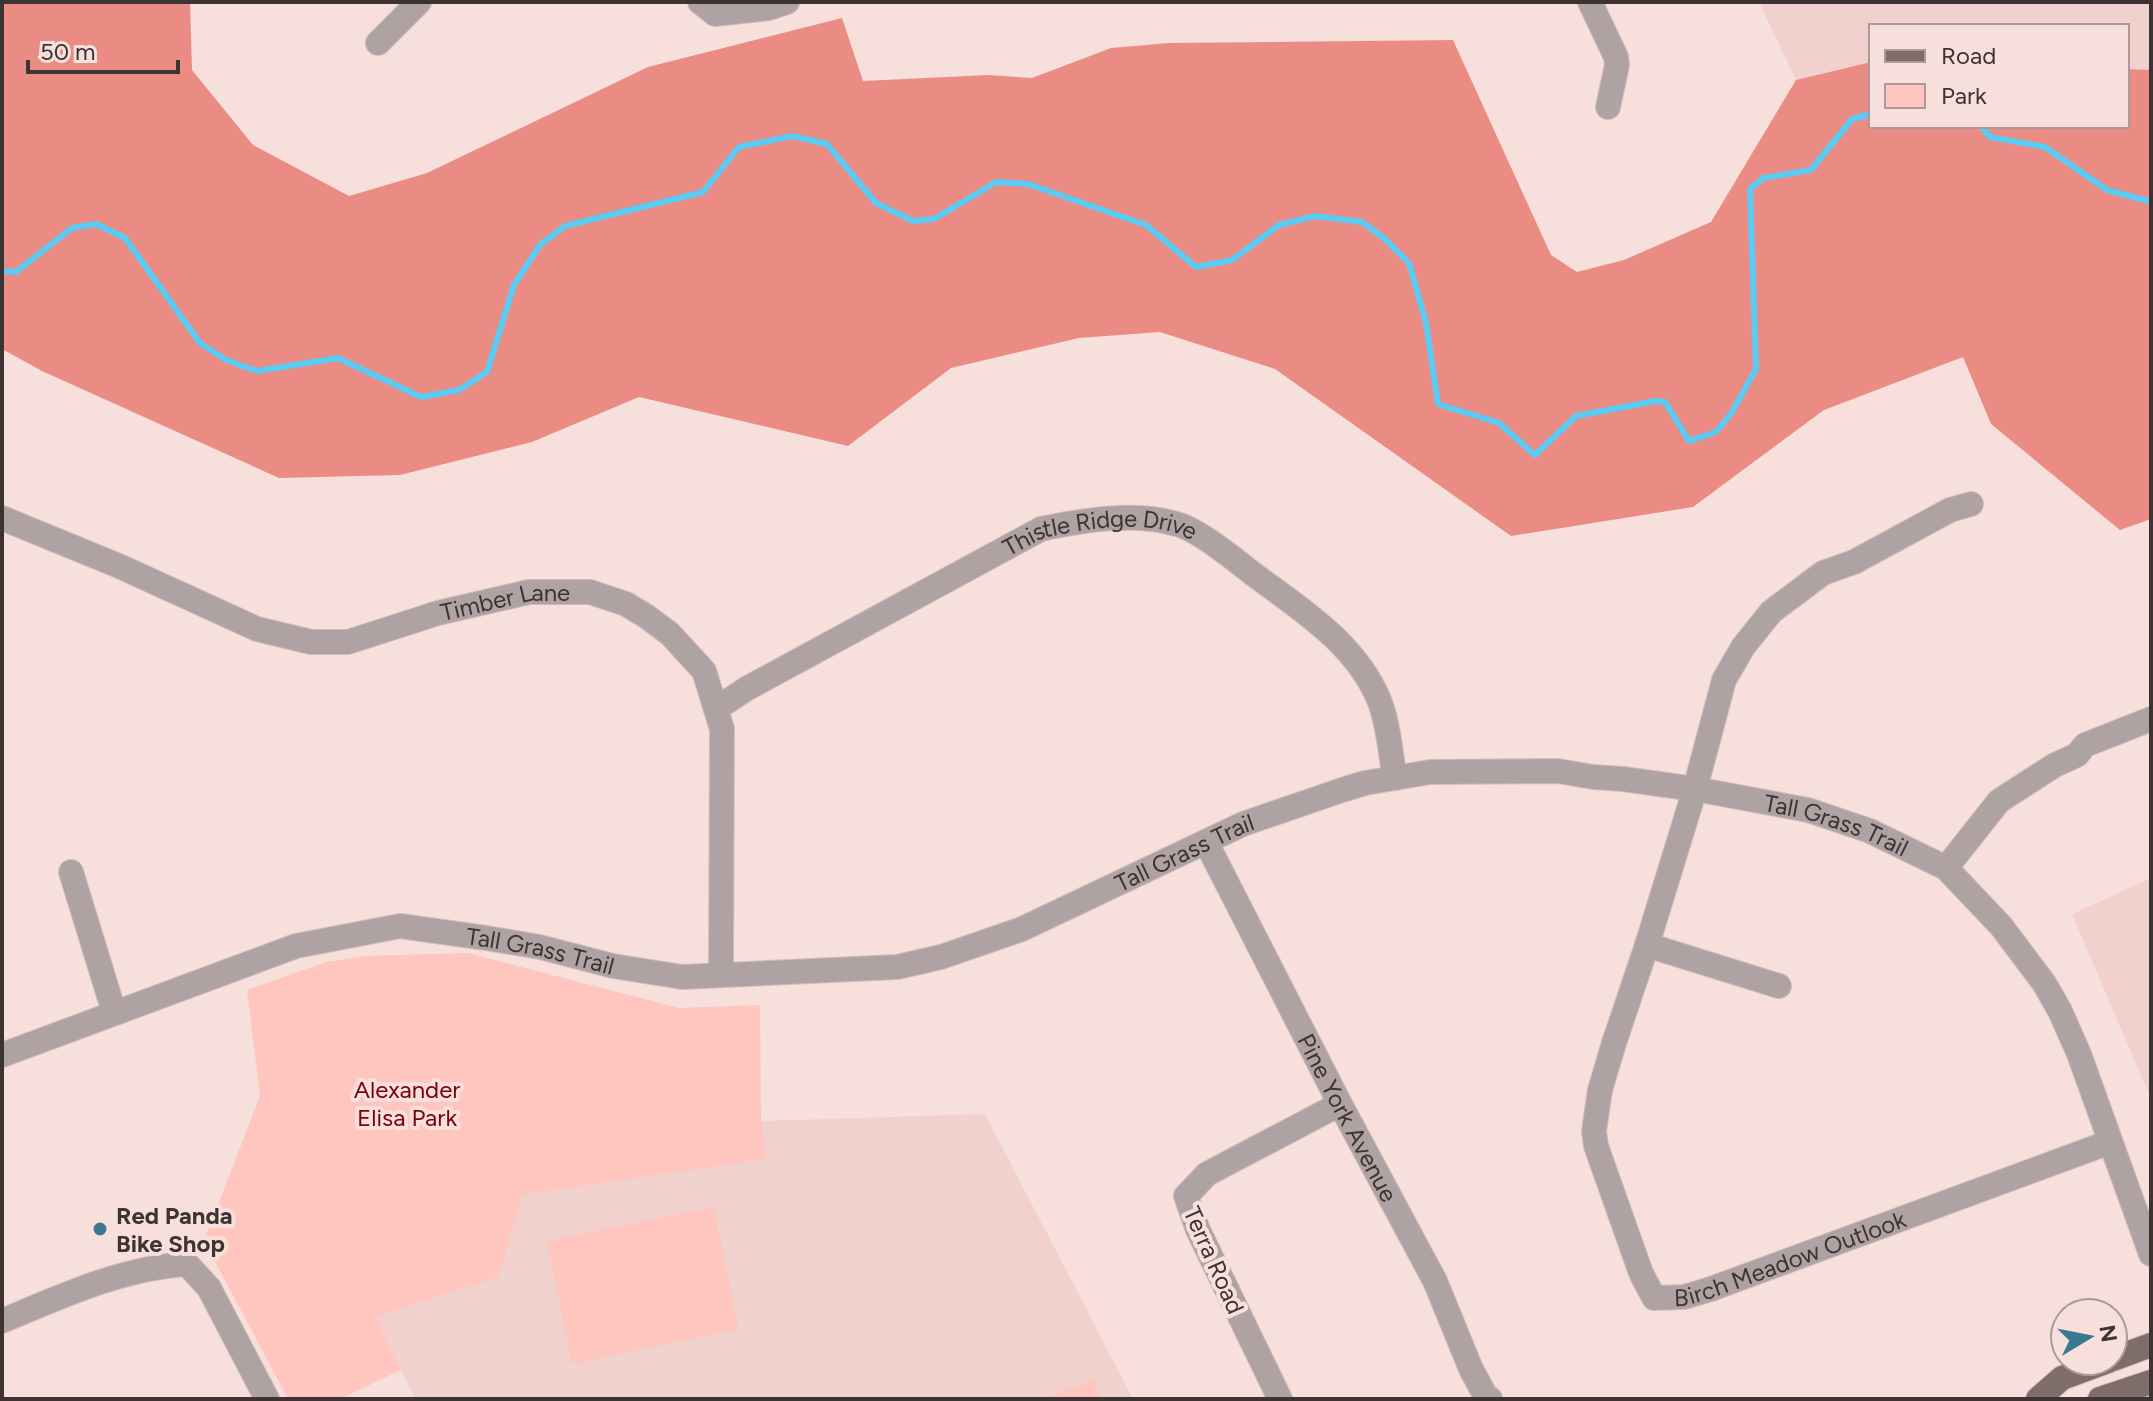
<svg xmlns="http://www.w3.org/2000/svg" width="2153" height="1401" font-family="Figtree,sans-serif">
<rect width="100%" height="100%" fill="#f7dfdc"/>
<path fill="#f1d1cd" d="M1759,2H2151V70L2127,69V26H1871V62L1796,80Z
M2151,878V1099L2072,914Z
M985,1114L1133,1399H415L376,1317L499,1277L521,1195L765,1159L761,1121Z"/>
<path fill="#fec6bf" d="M468,953L679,1008L760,1005L761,1121L766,1159L522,1195L499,1277L376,1317L401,1370L340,1399H288L204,1241L260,1096L247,990L326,962L364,956Z
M714,1207L739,1329L572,1364L547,1241Z
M1093,1379L1101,1399H1044Z"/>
<path fill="#eb8c84" d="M2,2H190L192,70L253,145L349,196L427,173L648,67L842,18L863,81L988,75L1032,78L1111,48L1169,43L1453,40L1551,255L1577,272L1624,260L1711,222L1796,80L1871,62V126H2127V69L2151,70V519L2120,530L1991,424L1963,357L1824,410L1693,507L1511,536L1275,369L1160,332L1079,338L951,368L848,446L639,397L532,442L400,475L279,478L42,371L2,349Z"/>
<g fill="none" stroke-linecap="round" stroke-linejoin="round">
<path stroke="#59cbf4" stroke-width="6" d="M1981,126L1990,137L2045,147L2107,190L2148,201L2151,199
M2,271L16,272L72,228L96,224L125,238L200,343L226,360L257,371L338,358L421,397L459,390L487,372L514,285L540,245L565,226L703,192L739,147L792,136L827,144L876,203L913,221L934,219L996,182L1028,184L1146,225L1196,267L1232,260L1279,225L1315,216L1362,222L1384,238L1409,263L1426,323L1438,404L1499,423L1535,455L1576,416L1656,401L1665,402L1689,441L1716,432L1732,412L1756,369L1750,189L1763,178L1811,170L1852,119L1871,114"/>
<defs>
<g id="minor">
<path d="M700,2L715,14L769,8L787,2"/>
<path d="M1590,2L1616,57L1617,65L1608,107"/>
<path d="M378,43L419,2"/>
<path id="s1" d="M1971,504L1950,510L1854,562L1823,573L1771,612L1743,647L1724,680L1695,789L1647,945L1614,1043L1600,1090L1594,1131L1596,1146L1641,1273L1654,1298L1684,1297L1711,1289L2110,1142"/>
<path id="s2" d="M2,518L119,566L257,629L311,642H348L438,613L529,592H590L626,604L646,616L670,634L704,671L722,729L721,974"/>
<path id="s3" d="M716,709L746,689L1041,529C1084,520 1137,511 1180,525C1203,533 1236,561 1256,576C1303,611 1356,644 1379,700C1389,724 1390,753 1395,778"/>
<path id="s4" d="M1206,842L1340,1104L1435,1281L1471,1369L1485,1395L1490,1399"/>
<path d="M1946,868L1999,801L2055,765L2077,755L2085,745L2151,719"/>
<path d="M71,872L114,1012"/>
<path d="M1647,945L1779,986"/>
<path id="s5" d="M2,1055L296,946L400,926L486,938L540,947L613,966L682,977L897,967L941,957L1022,929L1243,824L1342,790L1365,783L1430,772L1558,771L1593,777L1623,779L1695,789L1808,810L1870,831L1946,868L2001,926L2044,983L2060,1011L2079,1054L2151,1254"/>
<path d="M2,1321C62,1296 122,1268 187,1264L209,1288L267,1399"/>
<path d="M1280,1399L1198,1230L1186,1196L1207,1174L1340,1104"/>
</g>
<path id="major" d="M2113,1359L2151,1345
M2038,1399L2062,1378L2108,1361
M2100,1399L2151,1382"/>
</defs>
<use href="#minor" stroke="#d2bdba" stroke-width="26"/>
<use href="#major" stroke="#d2bdba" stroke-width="26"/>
<use href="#minor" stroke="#aea3a2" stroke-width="24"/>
<use href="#major" stroke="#7e6d6a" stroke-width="24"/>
</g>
<circle fill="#3c7990" stroke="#f7dfdc" stroke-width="3" cx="100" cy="1229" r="8"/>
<g text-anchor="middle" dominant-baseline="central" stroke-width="8" stroke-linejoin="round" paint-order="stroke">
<g font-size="24" fill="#3c3332" stroke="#f7dfdc">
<text stroke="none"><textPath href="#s3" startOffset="430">Thistle Ridge Drive</textPath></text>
<text stroke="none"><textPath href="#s2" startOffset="534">Timber Lane</textPath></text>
<text stroke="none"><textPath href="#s5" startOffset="1904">Tall Grass Trail</textPath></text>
<text stroke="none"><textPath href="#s5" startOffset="1232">Tall Grass Trail</textPath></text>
<text stroke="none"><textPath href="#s5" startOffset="562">Tall Grass Trail</textPath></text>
<text stroke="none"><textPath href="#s4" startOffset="310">Pine York Avenue</textPath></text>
<text stroke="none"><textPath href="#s1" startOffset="1102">Birch Meadow Outlook</textPath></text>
<text transform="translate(1214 1260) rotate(66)">Terra Road</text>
</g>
<g font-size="24" fill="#79000c" stroke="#f7dfdc">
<text x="407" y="1089">Alexander<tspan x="407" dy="28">Elisa Park</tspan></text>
</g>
<g font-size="24" font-weight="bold" fill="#3c3332" stroke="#f7dfdc" text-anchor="start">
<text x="116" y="1215">Red Panda<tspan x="116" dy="28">Bike Shop</tspan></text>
</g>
</g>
<rect width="2153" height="1401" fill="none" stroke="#3c3332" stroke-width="8"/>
<rect x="1869" y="24" width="260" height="104" fill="#f7dfdc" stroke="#ac9a98" stroke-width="2"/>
<rect x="1885" y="50" width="40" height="12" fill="#7e6d6a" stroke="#ac9a98" stroke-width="2"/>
<text x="1941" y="64" font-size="24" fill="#3c3332">Road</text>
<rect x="1885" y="84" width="40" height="24" fill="#fec6bf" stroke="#ac9a98" stroke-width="2"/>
<text x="1941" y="104" font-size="24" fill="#3c3332">Park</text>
<g transform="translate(2089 1337) rotate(80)"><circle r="38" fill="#f7dfdc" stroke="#ac9a98" stroke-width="2"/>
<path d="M0-6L14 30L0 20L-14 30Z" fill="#3c7990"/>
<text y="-12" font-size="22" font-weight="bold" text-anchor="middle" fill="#3c3332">N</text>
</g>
<path d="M28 60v12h150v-12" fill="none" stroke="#3c3332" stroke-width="4"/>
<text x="40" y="60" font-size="24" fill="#3c3332" stroke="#f7dfdc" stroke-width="6" paint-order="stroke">50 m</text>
</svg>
